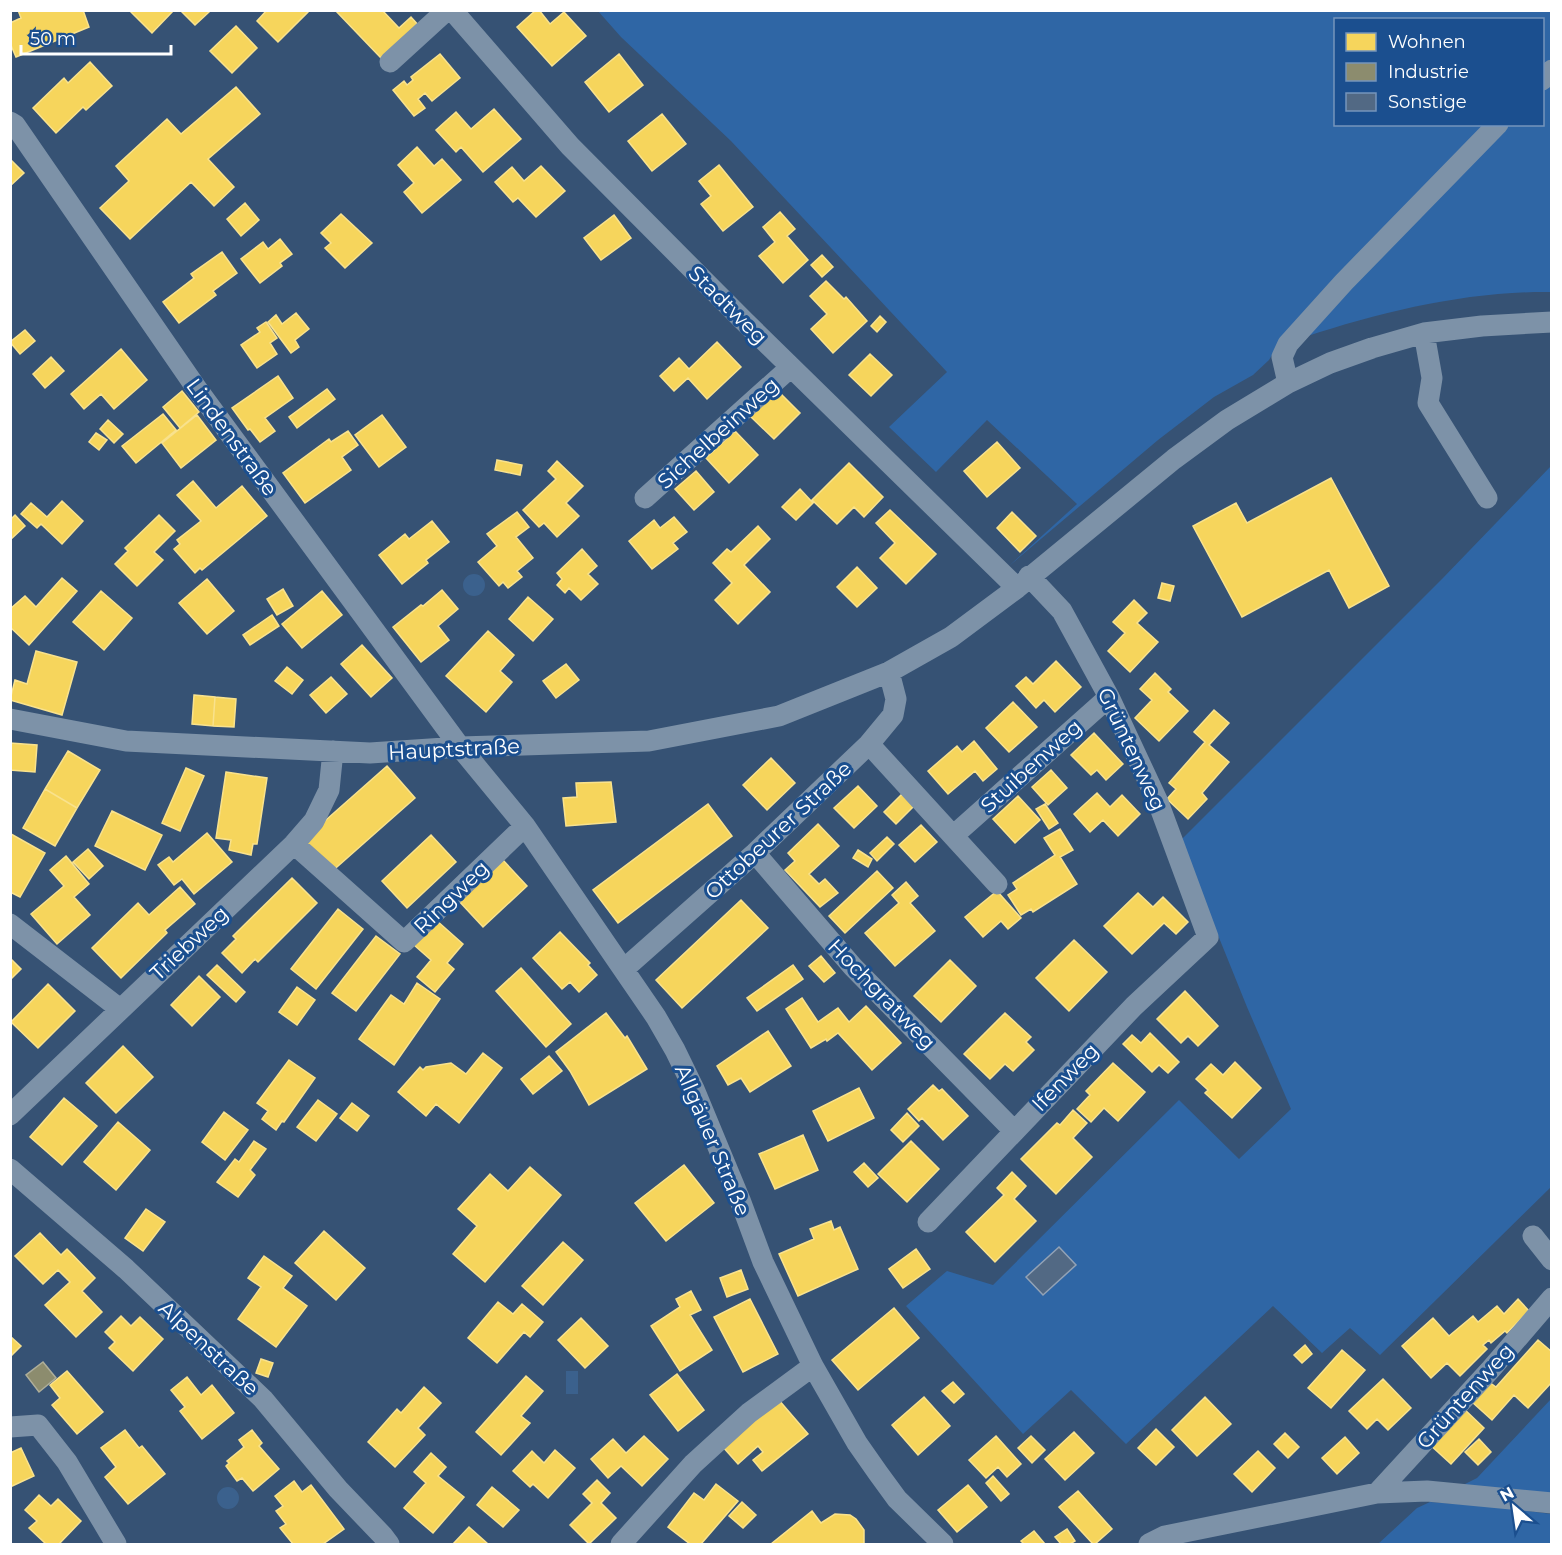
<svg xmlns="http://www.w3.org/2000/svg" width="1562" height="1555" font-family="Montserrat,sans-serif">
<rect width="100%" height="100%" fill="#365274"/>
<path fill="#2f66a5" d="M598,11H1551V63L1543,72L1542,20H1336V124L1490,125L1281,340L1269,360L1253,375L1214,397L1158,440L1009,566L1077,504L987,420L936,472L889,427L947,372L731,141L621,37Z
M1551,78V292C1469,291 1384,311 1305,337L1506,125L1542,124L1543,87Z
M1551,466V1187L1380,1355L1350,1328L1322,1353L1273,1306L1126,1444L1071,1390L1023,1434L906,1306L947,1271L993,1285L1179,1100L1239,1159L1291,1109L1247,1007L1180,841L1442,579Z
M1551,1399V1494L1463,1485L1477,1478Z
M1430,1502L1498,1507L1551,1514V1544H1378L1417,1508Z"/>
<path fill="#3b618d" d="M463 585a11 11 0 1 1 22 0a11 11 0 1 1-22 0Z
M566,1371H578V1394H566Z
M217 1498a11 11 0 1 1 22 0a11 11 0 1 1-22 0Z"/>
<path fill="#f6d55c" stroke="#f9e28d" stroke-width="1.5" d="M18,10H83L89,27L16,57L10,43V23L21,18Z
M129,10H174L152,33Z
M180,10H207L209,12L195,25Z
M267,10H307L308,12L278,42L257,21Z
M335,10H382L399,28L411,17L419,26L381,58Z
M536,10H539L550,24L564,12L586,36L552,66L517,27Z
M236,26L257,48L232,73L210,51Z
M440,54L460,78L432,101L425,93L418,99L425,108L414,116L393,90L404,81L407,85L413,80L411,77Z
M619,54L643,85L609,112L585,82Z
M90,62L112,86L86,110L83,107L56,133L33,108L64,78L68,83Z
M236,87L260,114L208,159L234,187L214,206L191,182L130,239L100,208L129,181L116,166L167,119L181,134Z
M494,109L521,139L483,172L461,147L456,152L436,130L456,112L471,129Z
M662,114L686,144L652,171L628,141Z
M417,147L434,166L442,159L461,180L422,213L404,192L414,183L398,165Z
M10,159L24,173L10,186Z
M719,165L753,207L723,231L701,204L711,196L699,181Z
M541,166L565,191L536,217L518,198L513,202L495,182L512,167L524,181Z
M245,203L259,220L241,236L227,219Z
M780,212L795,229L787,236L808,260L783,283L759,256L775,242L763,227Z
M341,214L372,243L345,268L325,248L331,243L321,233Z
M614,215L631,238L601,260L584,238Z
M280,239L292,254L280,263L282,266L260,283L241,259L263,242L268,249Z
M222,252L237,273L213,291L216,295L179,323L163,302L194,278L191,274Z
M822,255L833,267L822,277L811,265Z
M826,281L844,299L846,297L867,321L833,353L811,329L827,314L810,296Z
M296,313L309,329L295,340L299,347L291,353L268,322L276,315L282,324Z
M880,316L886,322L877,332L871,326Z
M266,322L277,338L270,343L277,354L257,368L241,345L260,332L257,328Z
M25,330L35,341L20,354L10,342Z
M717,342L741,367L707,399L688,378L674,391L660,376L679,358L689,369Z
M121,349L147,380L114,409L101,394L84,409L71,394Z
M870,354L892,375L871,396L849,375Z
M51,357L64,371L45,388L33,374Z
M278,376L293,398L265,418L275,431L260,442L250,429L248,430L232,408Z
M327,389L335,399L297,428L289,417Z
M777,390L800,413L774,439L750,416Z
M182,391L199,412L180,428L163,407Z
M163,414L176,430L136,463L122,446Z
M197,415L216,440L181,468L162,443Z
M382,415L406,447L379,467L355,435Z
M108,420L123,434L114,443L100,429Z
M348,431L358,445L342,457L351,470L305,503L283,473L329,439L331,442Z
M735,431L758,455L729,483L706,458Z
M96,433L107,440L99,450L89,442Z
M997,442L1020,468L987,497L964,471Z
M497,460L522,465L520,475L495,470Z
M557,461L583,486L566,503L579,516L557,537L544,523L539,527L523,510L556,479L548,471Z
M849,463L883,497L864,517L854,507L837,524L812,500Z
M696,471L714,492L694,510L675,489Z
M1331,478L1389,586L1349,608L1329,570L1242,617L1193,526L1236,503L1247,523Z
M193,481L216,508L242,486L267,516L202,570L200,568L195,573L174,549L180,544L177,540L201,521L177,495Z
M800,489L813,503L796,520L782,507Z
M62,501L83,521L62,544L41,524L37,528L21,514L31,503L47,517Z
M890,510L936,554L906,584L880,558L895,543L876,523Z
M517,512L529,527L516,537L533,558L517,571L522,577L508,588L503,582L499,586L478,562L497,546L487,534Z
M1012,512L1036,536L1020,552L997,528Z
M15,515L25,526L10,540V520Z
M159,515L175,531L154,552L163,560L137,586L115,564L128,551L125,548Z
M674,517L687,532L673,543L678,549L652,569L629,541L654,520L660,528Z
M432,521L449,542L426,560L428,563L402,584L379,555L405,534L409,539Z
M758,526L770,539L744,565L770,592L738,624L715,600L732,583L713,563L727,549L731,552Z
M582,549L597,566L588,574L598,584L581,600L569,588L565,593L557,585L562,579L557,573Z
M857,567L877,588L857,607L837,587Z
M62,578L77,591L29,645L10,627V609L25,596L36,607Z
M207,579L234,611L207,634L179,603Z
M1162,583L1174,586L1170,601L1158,598Z
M283,589L293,606L277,615L267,599Z
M442,590L458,609L438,626L449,640L421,662L393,627L421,605L423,606Z
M101,591L132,618L104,650L73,622Z
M322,591L342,615L302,648L282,624Z
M528,597L553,619L533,641L509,619Z
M1134,600L1147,613L1137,623L1158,642L1130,672L1108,651L1125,633L1113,622Z
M272,615L279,626L250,645L243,635Z
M488,631L514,655L500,671L512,682L486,712L446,676Z
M362,645L392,678L371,697L341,664Z
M36,651L77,662L62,715L10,700L15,680L27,684Z
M1056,661L1081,687L1055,712L1044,700L1036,708L1016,686L1026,677L1033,684Z
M566,664L579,680L556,698L543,681Z
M287,667L303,680L292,694L275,681Z
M1155,673L1171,689L1168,692L1188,711L1159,741L1135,718L1152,700L1140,689Z
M331,677L347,694L326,713L310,695Z
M194,695L215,697L213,726L192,724Z
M215,697L236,699L234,727L213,726Z
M1013,702L1037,727L1009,752L986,728Z
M1214,710L1229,723L1209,745L1229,762L1202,793L1207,799L1188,819L1167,799L1176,789L1169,783L1205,742L1194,732Z
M1094,733L1123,764L1106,780L1097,770L1091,775L1071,755Z
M974,741L997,769L983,781L975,771L948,794L928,771L957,746L962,752Z
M10,743L37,745L35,772L10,770Z
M68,751L100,770L77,808L45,789Z
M771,758L795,783L767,810L743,785Z
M387,766L415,798L329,874L301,842Z
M186,768L204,776L180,831L162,823Z
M1051,770L1067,788L1048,805L1032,787Z
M226,772L267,778L257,844H253L251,855L229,850L231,840L216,838Z
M611,782L616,822L566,826L563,798L577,797L576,783Z
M858,786L877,806L854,828L834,808Z
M45,789L77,808L55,846L23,828Z
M1097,793L1110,807L1122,795L1140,814L1118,836L1103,820L1090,832L1074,814Z
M902,794L914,806L896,824L884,812Z
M1018,796L1040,820L1015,843L993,819Z
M708,804L732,836L618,923L593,890Z
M1045,804L1058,823L1049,829L1036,809Z
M112,811L162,835L145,870L95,846Z
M818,824L839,846L809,874L819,884L825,879L838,893L820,907L785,870L795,861L788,853Z
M921,825L937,842L915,862L899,845Z
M1060,829L1073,850L1060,857L1077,884L1033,912L1031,909L1021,915L1008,895L1017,889L1013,883L1055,855L1044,838Z
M207,833L232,862L194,894L182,879L174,885L158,865L169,857L173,862Z
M11,834L45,853L20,897L10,892Z
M431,835L456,862L407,908L382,881Z
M887,837L894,844L877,861L870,853Z
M88,849L103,866L89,879L73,862Z
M858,850L872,859L868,867L853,858Z
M66,856L89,884L74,897L90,915L57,944L31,914L64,886L50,870Z
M502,859L527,886L483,927L458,900Z
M877,871L893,888L845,933L829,916Z
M292,878L317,903L258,962L255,959L242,973L222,953L236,939L233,936Z
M906,882L918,896L910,903L935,931L895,966L865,933L899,903L892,895Z
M180,887L195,904L165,930L167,933L121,978L92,948L138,903L149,915Z
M997,891L1021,918L1008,929L1001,921L983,937L965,917Z
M1138,893L1153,907L1163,897L1188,922L1176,934L1164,923L1132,954L1104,926Z
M741,900L768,928L682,1008L656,980Z
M338,909L363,929L316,989L291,969Z
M436,920L463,944L447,963L454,969L435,992L417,977L431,960L414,945Z
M560,932L590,963L588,965L597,975L579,992L570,982L562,989L533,958Z
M376,936L400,954L356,1011L332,993Z
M1074,940L1107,972L1069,1011L1036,978Z
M821,956L835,973L824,982L809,966Z
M10,958L21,969L10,980Z
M950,960L976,986L941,1022L914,996Z
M217,965L245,992L236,1002L207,975Z
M793,965L803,979L757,1011L747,998Z
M521,968L571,1024L546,1047L496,991Z
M199,976L220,997L192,1026L171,1005Z
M417,983L440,999L394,1065L359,1039L391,995L404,1004Z
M48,984L75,1011L38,1048L11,1022Z
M297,987L315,1000L297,1025L279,1012Z
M1185,991L1218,1026L1198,1046L1188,1036L1181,1043L1157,1019Z
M802,998L818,1022L838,1008L849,1022L866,1006L901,1043L872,1070L838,1033L827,1041L826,1039L811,1048L786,1009Z
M606,1013L625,1038L627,1036L647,1069L589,1105L570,1071L556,1052Z
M1005,1013L1031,1037L1026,1042L1034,1050L1013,1071L1005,1064L990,1079L964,1054Z
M768,1031L791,1066L750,1092L741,1078L728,1085L717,1066Z
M1150,1033L1179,1062L1168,1073L1159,1065L1152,1072L1123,1044L1132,1035L1141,1043Z
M123,1046L153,1077L116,1113L86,1083Z
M483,1053L502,1068L459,1123L436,1104L426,1116L398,1092L420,1067L423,1070L426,1067L451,1063L466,1074Z
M549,1056L562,1071L533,1094L521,1079Z
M289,1060L315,1078L284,1122L282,1121L276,1130L262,1119L268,1111L257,1103Z
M1235,1062L1261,1088L1232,1118L1205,1093L1208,1090L1196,1079L1211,1064L1223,1075Z
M1113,1063L1145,1092L1118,1121L1104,1108L1091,1122L1077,1109L1090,1095L1086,1091Z
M933,1085L939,1091L942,1089L968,1116L943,1140L922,1118L919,1121L908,1109Z
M859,1088L874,1118L828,1141L813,1111Z
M64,1098L97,1126L62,1165L30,1137Z
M318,1100L337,1114L316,1141L297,1127Z
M352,1103L369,1116L357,1131L340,1118Z
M1073,1110L1087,1123L1073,1138L1092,1157L1056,1194L1021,1159L1057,1123L1060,1125Z
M224,1112L248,1130L225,1160L202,1142Z
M907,1113L919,1126L903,1142L891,1130Z
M118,1122L150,1150L116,1190L84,1162Z
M803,1135L818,1170L775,1189L759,1154Z
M254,1141L266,1149L250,1170L255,1175L238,1197L217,1182L235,1159L239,1162Z
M911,1141L939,1169L907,1202L878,1174Z
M864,1163L878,1178L868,1187L854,1172Z
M684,1165L714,1203L666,1241L635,1203Z
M530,1167L561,1195L485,1282L453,1254L477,1226L458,1209L490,1174L508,1191Z
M1012,1172L1026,1186L1014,1199L1036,1221L995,1262L966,1232L1004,1195L997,1188Z
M146,1209L165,1222L143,1251L125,1238Z
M831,1221L834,1230L840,1227L858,1269L798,1296L779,1254L814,1239L810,1229Z
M324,1231L365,1268L336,1300L295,1263Z
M40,1233L61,1255L67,1249L95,1278L82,1291L102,1312L76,1337L45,1305L70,1282L58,1270L43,1284L15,1256Z
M563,1242L583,1260L543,1305L522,1286Z
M916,1249L930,1269L903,1288L889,1269Z
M264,1256L292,1276L283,1288L307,1306L276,1347L238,1319L261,1287L248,1278Z
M741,1270L748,1289L727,1297L720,1278Z
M691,1291L701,1310L690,1315L712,1350L680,1371L651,1326L680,1307L676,1299Z
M750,1299L778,1354L743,1372L714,1317Z
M1518,1299L1529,1311L1507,1333L1505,1331L1491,1343L1489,1340L1483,1345L1487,1349L1460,1376L1447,1363L1431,1378L1402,1346L1433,1318L1449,1336L1473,1316L1478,1322L1497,1306L1504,1314Z
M498,1302L513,1314L522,1304L543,1322L530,1337L524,1332L497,1363L468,1338Z
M894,1308L919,1338L858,1390L832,1360Z
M121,1316L131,1326L140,1317L163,1339L133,1371L109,1348L115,1342L105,1332Z
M581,1318L608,1346L585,1368L558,1340Z
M10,1336L21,1346L10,1357Z
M1538,1340L1552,1352V1382L1528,1408L1514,1395L1492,1420L1472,1402L1489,1382L1496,1387Z
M1305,1345L1312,1354L1302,1363L1294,1355Z
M1342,1350L1365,1370L1331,1408L1308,1388Z
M261,1359L273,1363L268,1377L256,1373Z
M67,1371L103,1412L77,1434L52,1405L60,1398L50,1385Z
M677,1374L704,1410L678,1431L650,1395Z
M526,1376L543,1391L521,1416L530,1423L501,1455L476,1432Z
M187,1377L201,1395L212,1385L234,1413L202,1439L180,1411L185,1407L171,1390Z
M1383,1379L1411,1408L1388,1430L1377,1419L1367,1429L1349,1411Z
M953,1382L964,1394L954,1403L942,1391Z
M424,1387L441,1403L418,1428L425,1435L395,1467L368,1442L397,1409L401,1413Z
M924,1397L950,1426L918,1455L892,1425Z
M1205,1397L1231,1424L1197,1456L1172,1430Z
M778,1399L808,1434L762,1471L753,1460L763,1452L758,1446L738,1464L723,1447Z
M1462,1407L1484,1428L1451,1464L1428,1443Z
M1156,1429L1174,1447L1156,1465L1138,1448Z
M125,1430L139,1448L142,1446L165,1474L128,1504L105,1477L116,1467L101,1448Z
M252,1430L262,1443L259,1446L279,1469L253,1491L242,1478L237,1481L226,1466L229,1463L227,1461L244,1447L239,1440Z
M1074,1432L1094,1453L1065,1480L1045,1459Z
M1285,1433L1299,1447L1288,1458L1274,1444Z
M644,1436L668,1459L642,1486L621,1466L608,1478L591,1459L613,1439L626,1453Z
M996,1436L1021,1464L1007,1477L998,1467L986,1478L969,1460Z
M1031,1436L1045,1450L1032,1463L1018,1448Z
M1345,1437L1359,1453L1337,1474L1322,1458Z
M1479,1439L1491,1452L1478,1465L1465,1452Z
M21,1448L34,1476L10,1487V1453Z
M555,1450L575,1468L548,1498L533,1484L530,1487L513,1471L532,1451L544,1463Z
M1258,1451L1275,1468L1252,1492L1234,1474Z
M431,1453L446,1467L438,1476L464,1497L433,1533L404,1508L426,1483L414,1472Z
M993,1476L1009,1494L1001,1501L986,1483Z
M597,1480L610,1493L601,1503L616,1518L589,1544L570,1525L592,1503L583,1494Z
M294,1481L302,1492L311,1485L344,1529L323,1544H293L280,1528L286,1524L276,1511L283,1506L275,1496Z
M716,1484L738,1501L701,1544H690L668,1527L694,1493L704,1500Z
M968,1485L987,1507L957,1532L938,1510Z
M492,1487L519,1510L503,1527L477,1505Z
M1078,1491L1112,1529L1095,1544H1093L1059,1507Z
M39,1495L51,1506L58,1499L81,1521L59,1544H46L29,1528L37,1521L25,1510Z
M742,1502L756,1515L743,1528L729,1516Z
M812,1511L821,1523L835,1514L850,1515L856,1519L864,1530V1544H771Z
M469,1527L488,1544H453Z
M1067,1529L1075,1541L1070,1544H1061L1055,1537Z
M1034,1531L1045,1544H1021L1023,1543L1021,1541Z"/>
<path fill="#8c8c6e" stroke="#aeae9a" stroke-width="1.5" d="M43,1362L56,1378L39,1392L26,1375Z"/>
<path fill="#526984" stroke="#92a2b6" stroke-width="1.5" d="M1059,1247L1076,1265L1043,1295L1026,1277Z"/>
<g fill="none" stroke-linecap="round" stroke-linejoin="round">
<path stroke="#7d92a8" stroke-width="21" d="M452,10L570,146L744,321L1017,588
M390,62L447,10
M1542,80L1552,70
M10,122L15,125L197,389L460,747L525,826L656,1017L675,1050L694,1089L740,1200L763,1262L813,1366L857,1443L878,1473L897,1499L943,1544
M1424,333L1432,378L1428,403L1487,498
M1288,383L1282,357L1288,344L1344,282L1498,124
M645,498L791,367
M10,719L126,741L370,753L460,747L649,741L779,716L889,672L951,637L1017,588L1174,459L1227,420L1288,383L1330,363L1372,348L1424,333L1482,326L1552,322
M869,744L997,884
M953,836L1109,697
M294,844L404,942L525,826
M755,853L853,967L1014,1131
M10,924L120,1009
M624,969L755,853L869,744L893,715L896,699L889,672
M10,1115L294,844L314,821L329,790L333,751
M10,1169L126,1269L263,1399L338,1489L383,1536L389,1544
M928,1222L1134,1006L1208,937L1158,802L1109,697L1062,611L1029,576
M1533,1236L1552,1260
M10,1427L38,1425L67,1462L116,1544
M1377,1493L1491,1369L1552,1298
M621,1544L693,1464L749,1413L813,1366
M1149,1544L1165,1536L1377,1493L1427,1491L1552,1503"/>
</g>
<g text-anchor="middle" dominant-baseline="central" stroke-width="6" stroke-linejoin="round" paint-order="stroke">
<g font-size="21" fill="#fff" stroke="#1b4f8f">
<text transform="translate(728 305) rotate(45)">Stadtweg</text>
<text transform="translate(718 433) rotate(-42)">Sichelbeinweg</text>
<text transform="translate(232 437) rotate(54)">Lindenstraße</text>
<text transform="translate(454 749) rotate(-3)">Hauptstraße</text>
<text transform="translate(1132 749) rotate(65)">Grüntenweg</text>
<text transform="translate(1031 766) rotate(-42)">Stuibenweg</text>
<text transform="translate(778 830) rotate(-43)">Ottobeurer Straße</text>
<text transform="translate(451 897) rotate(-44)">Ringweg</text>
<text transform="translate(189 943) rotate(-43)">Triebweg</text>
<text transform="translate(882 994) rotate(46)">Hochgratweg</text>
<text transform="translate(1065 1077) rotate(-46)">Ifenweg</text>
<text transform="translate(713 1140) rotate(67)">Allgäuer Straße</text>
<text transform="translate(209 1348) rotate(43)">Alpenstraße</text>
<text transform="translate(1465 1396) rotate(-48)">Grüntenweg</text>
</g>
</g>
<rect width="1562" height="1555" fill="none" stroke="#ffffff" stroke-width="24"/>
<rect x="1334" y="18" width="210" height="108" fill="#1b4f8f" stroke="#7695bc" stroke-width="1.5"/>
<rect x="1346" y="33" width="30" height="18" fill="#f6d55c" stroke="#7695bc" stroke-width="1.5"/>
<text x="1388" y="48" font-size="18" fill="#ffffff">Wohnen</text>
<rect x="1346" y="63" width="30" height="18" fill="#8c8c6e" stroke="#7695bc" stroke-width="1.5"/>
<text x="1388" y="78" font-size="18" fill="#ffffff">Industrie</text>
<rect x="1346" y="93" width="30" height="18" fill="#526984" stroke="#7695bc" stroke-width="1.5"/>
<text x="1388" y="108" font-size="18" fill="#ffffff">Sonstige</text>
<g transform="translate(1514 1507) rotate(331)" stroke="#1b4f8f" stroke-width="4.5" paint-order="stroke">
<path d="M0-4.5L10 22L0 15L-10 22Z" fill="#ffffff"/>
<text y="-9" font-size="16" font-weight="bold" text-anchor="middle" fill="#ffffff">N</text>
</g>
<path d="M21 45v9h150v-9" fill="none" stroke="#ffffff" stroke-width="3"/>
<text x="30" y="45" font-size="18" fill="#ffffff" stroke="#1b4f8f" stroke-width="4.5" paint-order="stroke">50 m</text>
</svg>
